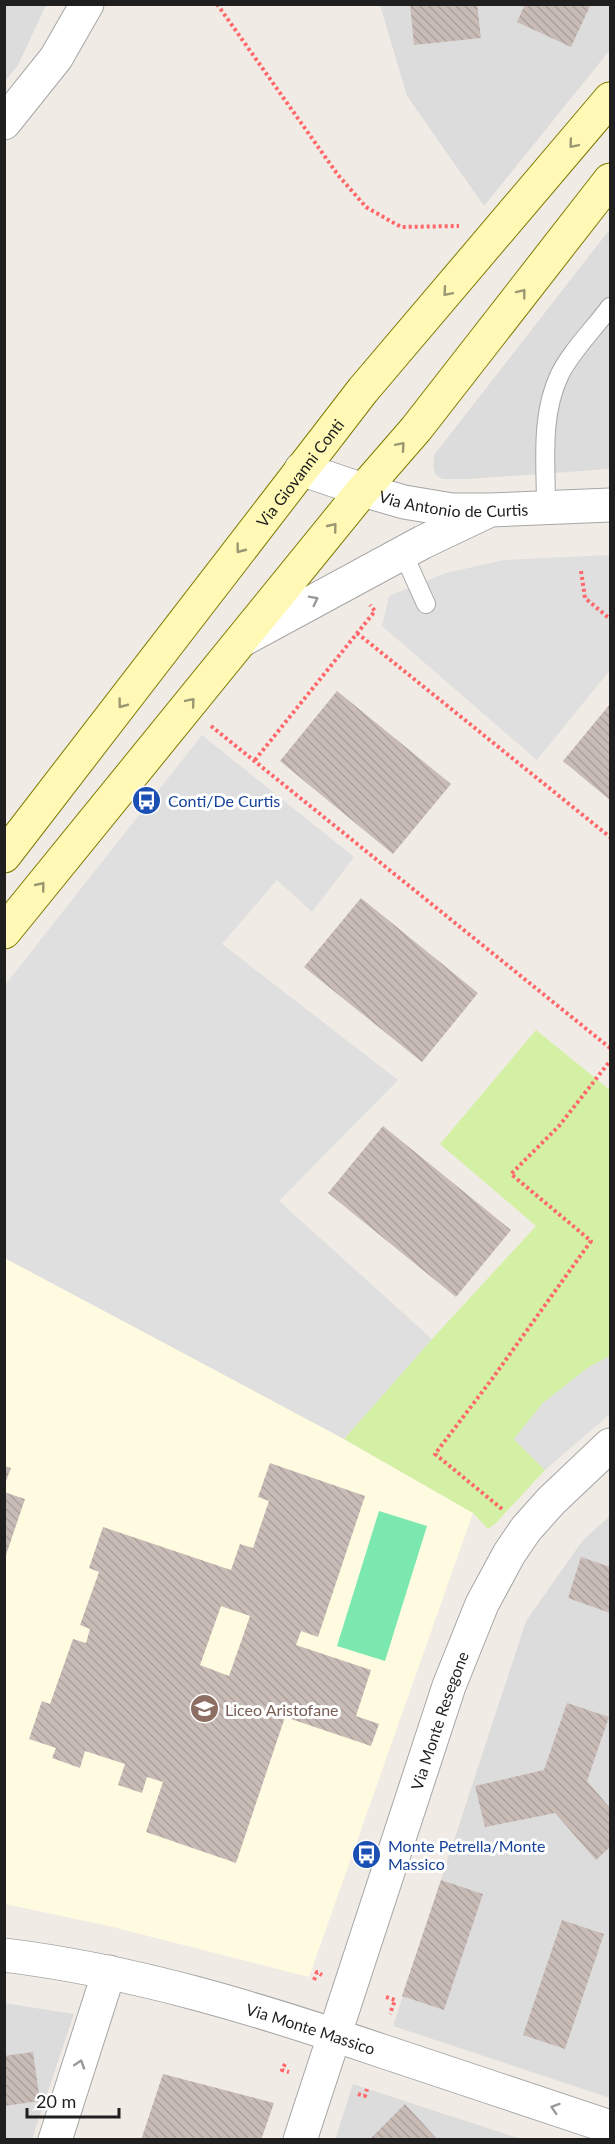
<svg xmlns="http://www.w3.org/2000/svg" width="615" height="2144" font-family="Lato,sans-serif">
<defs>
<pattern id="building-back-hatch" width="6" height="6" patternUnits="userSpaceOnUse" patternTransform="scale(1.5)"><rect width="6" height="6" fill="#c9bcb7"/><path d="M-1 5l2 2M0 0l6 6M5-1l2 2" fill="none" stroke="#aca19d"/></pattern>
</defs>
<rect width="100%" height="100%" fill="#f1ebe5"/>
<path fill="#dddcdc" d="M5,4L46,5L18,65L5,81Z
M380,5H610V50L484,206L407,96Z
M610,229V469L469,479H442L435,474L433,466L434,455Z
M610,1516V2098L393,2026L526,1621L583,1540Z
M4,2003L74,2014L32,2139H5Z
M353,2084L521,2139L335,2140Z"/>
<path fill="#fffbe0" d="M4,1258L307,1418L473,1513L309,1977L109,1926L5,1904Z"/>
<path fill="#d3f0a5" d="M536,1030L610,1090V1356L589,1367L543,1403L514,1439L545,1470L496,1523L488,1529L473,1513L344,1439L432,1339L536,1226L440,1144Z"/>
<path fill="#7be8b0" d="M379,1511L427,1526L385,1661L337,1646Z"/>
<path fill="#dfdfdf" d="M610,555V670L537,760L382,626L389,596L446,573L504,560Z
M202,735L354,857L312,912L277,880L222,944L398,1080L279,1201L432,1339L344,1439L5,1258V985Z
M610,1356V1414L545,1470L514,1439L543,1403L589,1367Z"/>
<path fill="url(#building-back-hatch)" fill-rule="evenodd" d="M410,4H477L481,38L414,45Z
M525,4H588L590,6L571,47L517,22Z
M337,691L451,784L393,854L280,761Z
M610,704V800L563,761Z
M361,898L478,993L422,1062L304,967Z
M383,1126L511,1230L456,1297L328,1193Z
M270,1463L365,1496L318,1637L301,1631L296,1645L371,1670L356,1716L379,1724L371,1746L285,1717L236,1863L146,1832L163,1782L147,1777L142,1793L118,1785L125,1764L85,1751L80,1768L52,1758L56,1748L29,1739L42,1701L50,1704L73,1639L86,1643L90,1629L80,1625L99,1572L89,1568L103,1527L231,1570L240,1544L253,1548L269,1501L258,1497ZM221,1606L250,1616L229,1676L200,1665Z
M4,1466L11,1468L5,1484H4Z
M4,1492L25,1499L5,1558H4Z
M581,1557L610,1567V1613L568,1598Z
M567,1703L609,1717L587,1781L610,1808V1847L596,1860L555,1813L485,1827L475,1786L544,1770Z
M441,1880L483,1894L444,2010L402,1996Z
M562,1920L604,1934L565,2049L523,2035Z
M33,2052L40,2101L4,2106V2056Z
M163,2074L274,2103L261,2140H141Z
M405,2104L438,2140H369Z"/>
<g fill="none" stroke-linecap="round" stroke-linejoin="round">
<defs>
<path id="service" d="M546,507C546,463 540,415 560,374C572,350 594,329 610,307
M403,553L426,604"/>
<g id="minor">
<path d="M4,123L56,58L87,4"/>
<path id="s1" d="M301,469L363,490L404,502L452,510H490L610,505"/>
<path d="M244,639L423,542L486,512"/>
<path id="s2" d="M4,1955C135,1971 258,2009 382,2051C458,2076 534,2102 610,2127"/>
<path d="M55,2140L109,1972"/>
<path id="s3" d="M300,2140L449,1686L482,1604L509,1554L526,1529L551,1501L610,1445"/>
</g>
<g id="secondary">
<path id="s4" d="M4,856L363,390L610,99"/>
<path d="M4,932L363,490L416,429L610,180"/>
</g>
</defs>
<use href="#service" stroke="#a6a6a6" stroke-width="20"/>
<use href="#minor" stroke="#a6a6a6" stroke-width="35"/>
<use href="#secondary" stroke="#7d7a00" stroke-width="35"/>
<path stroke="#ff686b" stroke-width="4" stroke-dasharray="3 3" stroke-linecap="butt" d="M217,4L338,175L366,207L401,227L459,226
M581,571L585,598L610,619
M357,633L610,837
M211,726L610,1048
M255,760L375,611L370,605
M502,1509L435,1454L492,1379L591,1241L511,1174L559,1126L610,1061
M314,1980L317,1972L322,1975
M386,1997L395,2000L390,2014
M285,2064L282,2070L289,2072
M358,2094L365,2096L367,2089"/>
<use href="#service" stroke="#fff" stroke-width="18"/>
<use href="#minor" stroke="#fff" stroke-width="33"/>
<use href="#secondary" stroke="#fff9b5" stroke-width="33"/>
</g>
<defs><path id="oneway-chevron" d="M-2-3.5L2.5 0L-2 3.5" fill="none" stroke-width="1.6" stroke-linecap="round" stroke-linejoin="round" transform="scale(1.5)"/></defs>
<g stroke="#9a9772">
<use href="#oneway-chevron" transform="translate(573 144) rotate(130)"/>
<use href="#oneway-chevron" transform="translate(447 292) rotate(131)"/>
<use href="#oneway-chevron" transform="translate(522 293) rotate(-52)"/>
<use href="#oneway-chevron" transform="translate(401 446) rotate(-49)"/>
<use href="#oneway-chevron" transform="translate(333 527) rotate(-51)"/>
<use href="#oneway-chevron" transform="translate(240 549) rotate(127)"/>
<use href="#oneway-chevron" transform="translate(191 702) rotate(-50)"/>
<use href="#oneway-chevron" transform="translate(122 704) rotate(127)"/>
<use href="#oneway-chevron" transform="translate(41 886) rotate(-51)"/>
</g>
<g stroke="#9a9a9a">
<use href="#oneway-chevron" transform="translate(314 600) rotate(-27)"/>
<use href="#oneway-chevron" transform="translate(80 2064) rotate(-72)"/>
<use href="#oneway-chevron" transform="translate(555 2108) rotate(-162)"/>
</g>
<defs>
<symbol id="bus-disc" viewBox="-11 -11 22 22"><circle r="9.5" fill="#1a4fb4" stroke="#fff"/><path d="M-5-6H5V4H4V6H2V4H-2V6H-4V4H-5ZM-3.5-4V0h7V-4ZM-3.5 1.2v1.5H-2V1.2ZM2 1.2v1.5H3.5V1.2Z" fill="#fff"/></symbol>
<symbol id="school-disc" viewBox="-11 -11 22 22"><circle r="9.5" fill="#8d6e63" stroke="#fff"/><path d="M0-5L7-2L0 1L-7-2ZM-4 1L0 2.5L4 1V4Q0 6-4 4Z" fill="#fff"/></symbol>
</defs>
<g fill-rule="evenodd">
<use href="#bus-disc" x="130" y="784" width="33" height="33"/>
<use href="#school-disc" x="188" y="1692" width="33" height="33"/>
<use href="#bus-disc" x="350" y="1838" width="33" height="33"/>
</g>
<g text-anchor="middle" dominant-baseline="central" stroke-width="6" stroke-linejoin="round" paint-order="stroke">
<g font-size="16" fill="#1f1f1f" stroke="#fff">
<text stroke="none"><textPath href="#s4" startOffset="484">Via Giovanni Conti</textPath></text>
<text stroke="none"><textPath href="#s1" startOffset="158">Via Antonio de Curtis</textPath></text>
<text stroke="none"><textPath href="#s3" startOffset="442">Via Monte Resegone</textPath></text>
<text stroke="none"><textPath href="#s2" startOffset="316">Via Monte Massico</textPath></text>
</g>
<g font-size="16" fill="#164399" stroke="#fff" text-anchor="start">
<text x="168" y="800">Conti/De Curtis</text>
<text x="388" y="1845">Monte Petrella/Monte<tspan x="388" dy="18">Massico</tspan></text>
</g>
<g font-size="16" fill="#785e54" stroke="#fff" text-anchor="start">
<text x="225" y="1709">Liceo Aristofane</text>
</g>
</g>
<rect width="615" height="2144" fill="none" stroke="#1f1f1f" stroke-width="12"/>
<path d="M27 2108v9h92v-9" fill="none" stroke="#1f1f1f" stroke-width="3"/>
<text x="36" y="2108" font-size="18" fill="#1f1f1f" stroke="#ffffff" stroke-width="4.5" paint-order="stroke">20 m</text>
</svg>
